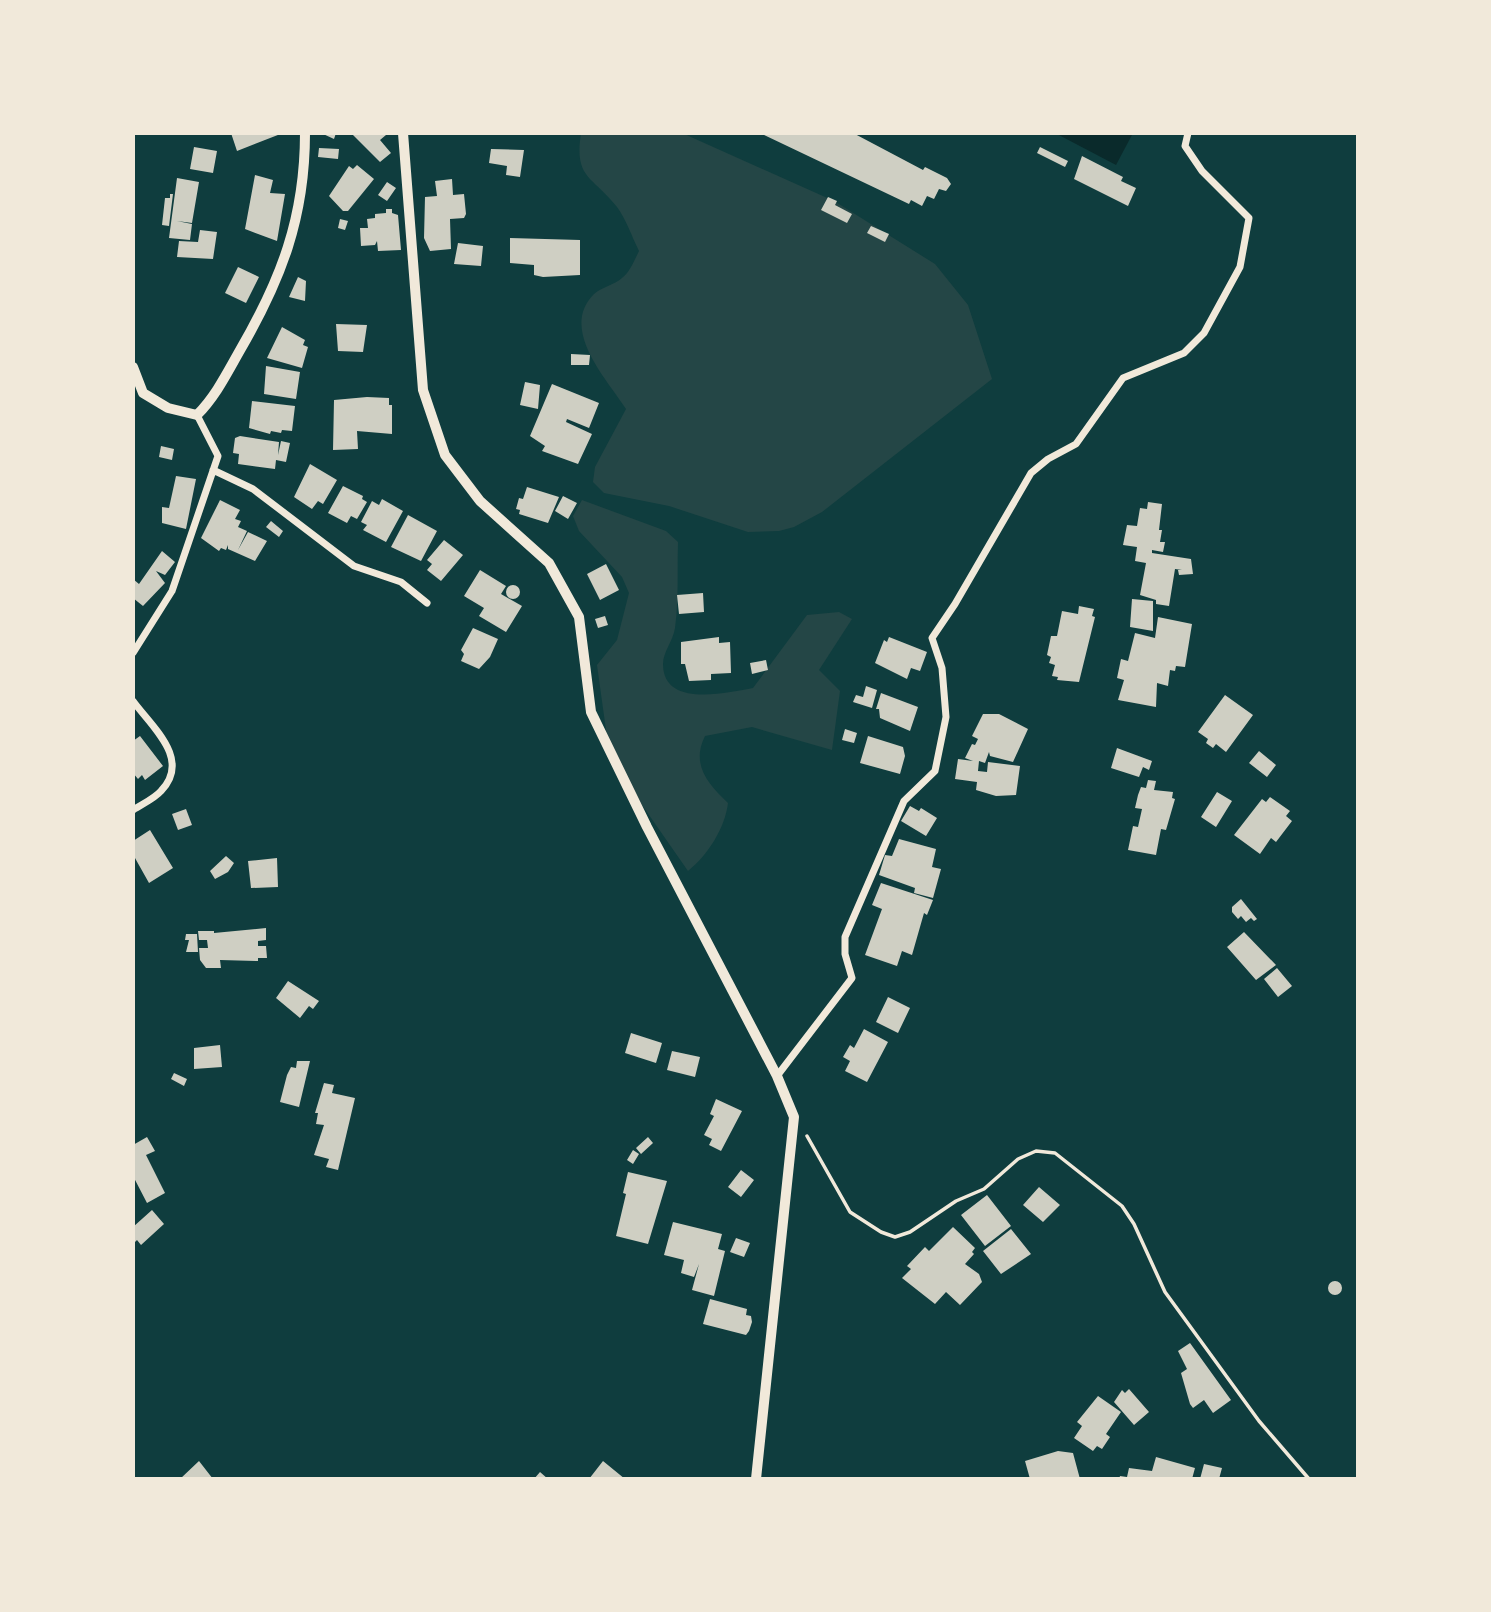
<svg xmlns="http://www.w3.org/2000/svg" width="1491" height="1612" font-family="'Source Serif 4',serif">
<rect width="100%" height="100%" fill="#0f3d3e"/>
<path fill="#244646" d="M581,133H682L834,201L935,264L968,305L992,379L822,512L794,527L779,531L748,532L669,506L604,493L593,482L595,467L626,409C606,378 559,329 594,294C602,287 614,285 622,278C630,272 635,259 639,251C632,237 626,219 617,207C592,175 574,179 581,133Z
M582,500L666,531L678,542C677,570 679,600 675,628C673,641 663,652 663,664C663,708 726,693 753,688L807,615L839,612L852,619L819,670L840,691L832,750L752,727L705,736C691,764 707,783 728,803C725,828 708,855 688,871L610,759L597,665L617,640L629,593L622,577L579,531L573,516Z"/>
<path fill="#0a2a2b" d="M1055,133H1133L1116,165Z"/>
<path fill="#cfcfc3" d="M231,133H283L237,151Z
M321,133H336L334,139Z
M351,133H384L386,135L380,140L391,153L380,162Z
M760,133H853L923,170L925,167L947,178L951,184L946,191L939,189L934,199L927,196L922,206L911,200L909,204Z
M194,147L217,151L213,173L190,169Z
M1040,147L1068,161L1065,167L1037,153Z
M319,148L339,149L338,159L318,157Z
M491,149L524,150L520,177L506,175L507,166L489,163Z
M1082,156L1123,177L1121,181L1136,188L1128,206L1074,179Z
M357,165L374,179L348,211H343L329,196L349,166L353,169Z
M255,175L273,180L270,193L285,194L277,241L245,229Z
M177,178L199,182L192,223L177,221L192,224L190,240L169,238Z
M452,179L453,195L464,194L466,214L464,218L450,219L451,249L430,251L424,238L425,197L437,196L435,181Z
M387,182L396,188L387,201L378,195Z
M170,194H173L169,226L162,225L165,198H170Z
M828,197L837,201L835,205L852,214L847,223L821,210Z
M386,209H392V213L398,215L401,250L378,251L377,241L375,245L361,246L360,228H368L367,219L375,218V214L386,213Z
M340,219L348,221L345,230L338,228Z
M871,226L889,234L885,242L867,233Z
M200,230L217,232L213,259L177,257L179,241L198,242Z
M510,238L580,240V275L543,277L534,275V265L510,263Z
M458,243L483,246L481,266L454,264Z
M238,267L259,277L246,303L225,293Z
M298,277L306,281L305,301L289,297Z
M336,324L367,325L363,352L338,351Z
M282,327L305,340L303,345L308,347L302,368L267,358Z
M571,354L590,355L589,365H571Z
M266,366L300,372L296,399L264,394Z
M525,382L540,385L538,409L520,405Z
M552,384L599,403L589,428L567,419L566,422L592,434L578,464L542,451L545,446L530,436Z
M367,397L389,398V405H392V434L357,431L358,449L333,450L334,400Z
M252,401L295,406L292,431L282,430L281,433L271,431L270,434L249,428Z
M240,436L279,442L278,455L281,441L290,443L286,462L276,460L275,469L238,464L239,454L233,453L235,438Z
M161,446L174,449L172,460L159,457Z
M310,464L337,480L323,504L318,501L312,509L294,497Z
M176,476L196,479L186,529L162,523V507L169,508Z
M343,486L363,496L362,499L367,502L357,519L351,516L347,523L328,513Z
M527,487L559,497L548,523L519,514L520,510L516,509L519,498L523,499Z
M563,496L577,503L568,519L555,511Z
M382,499L403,511L386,542L363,530L367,525L361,522L372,501L379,505Z
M220,500L240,510L235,519L241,521L238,527L247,531L238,550L248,532L267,541L255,561L228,549V545L226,550L221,548L219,551L201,538Z
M1148,502L1162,504L1159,530H1162L1160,542H1165L1163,552L1152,550V553L1191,559L1193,574L1179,575L1178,570H1182L1175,569L1169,606L1156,604V600L1140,595L1146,563L1135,561L1137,547L1123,545L1127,525L1137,526L1140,508L1147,509Z
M408,515L437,531L421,561L391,547Z
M271,521L283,531L279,537L266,527Z
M444,540L463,555L441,581L427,570L432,564L427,560Z
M162,551L175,562L165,575L156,571L165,583L143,606L133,598V579L139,584Z
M606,564L619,590L600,600L587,574Z
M480,570L506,586L501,594L522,606L506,632L479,616L484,608L464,596Z
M506 592a7 7 0 1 1 14 0a7 7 0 1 1-14 0Z
M703,593L704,612L679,614L677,595Z
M1132,599L1153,601V631L1130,627Z
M1079,606L1094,609L1092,616L1095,617L1079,682L1057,680L1058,677L1052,676L1055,665L1049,663L1051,657L1047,655L1051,636H1057L1062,611L1078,614Z
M605,616L608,625L598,628L595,619Z
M1158,617L1192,624L1185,667L1176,666L1175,671L1170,670L1168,686L1157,683L1156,707L1118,700L1124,680L1117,678L1121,659L1128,661L1135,633L1155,638Z
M473,628L498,639L490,657L479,669L461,661L464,654L461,650Z
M719,637V643L730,642L731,673L711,674V680L689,681L685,664H681V642Z
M889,637L927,652L920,671L911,668L907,679L875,663L884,640L887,642Z
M766,660L768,670L752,674L750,663Z
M866,686L877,690L872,708L853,702L856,695L863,697Z
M881,693L918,707L910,731L880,718L879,709H876Z
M1225,695L1253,715L1226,752L1216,744L1213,748L1206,743L1208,739L1198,732Z
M983,714H999L1028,729L1013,762L990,756L989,752L985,763L979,761L978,771L987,772L988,762L1020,766L1016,795L996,796L976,790L977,782L955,779L958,759L973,761L965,758L972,744L975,745L978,739L972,736Z
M845,729L857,733L854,743L842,740Z
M140,736L163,766L145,780L142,775L138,779L133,773V741Z
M868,736L903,747L905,756L900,774L860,763Z
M1117,748L1152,761L1149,770L1143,767L1139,777L1111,768Z
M1259,751L1276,765L1267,777L1249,763Z
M1148,780L1156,781L1154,790L1173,792L1172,798L1175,799L1166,830L1161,829L1156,855L1128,850L1133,826L1138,827L1142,809L1135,808L1138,795L1141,787L1146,788Z
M1217,792L1232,801L1216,827L1201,817Z
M1270,797L1290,811L1286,816L1292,821L1276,842L1271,838L1260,854L1234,835L1262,799L1266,802Z
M910,806L919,811L921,808L937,818L926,836L901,821Z
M186,809L192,825L178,830L172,814Z
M150,830L173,868L149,883L135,858L133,841Z
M899,839L936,849L932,867L941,869L933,898L914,893L915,888L879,875L885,855L892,856Z
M226,856L234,863L228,872L215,879L210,871Z
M277,858L278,887L251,888L248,861Z
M881,883L933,900L927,915L924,913L912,955L902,951L897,966L865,955L882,909L872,905Z
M1241,899L1257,919L1254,921L1251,918L1246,922L1241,916L1238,919L1232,912V907Z
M266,928V940L258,941V946H266L267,958H258V961L220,960L221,968H206L200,960L199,948H208L207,940H199L198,931H214V933Z
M1244,932L1276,965L1256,980L1227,947Z
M186,934H197L198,952H186L189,940H185Z
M1277,968L1292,986L1278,997L1264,979Z
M288,981L319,1001L313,1009L309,1006L300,1018L276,998Z
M888,997L910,1008L898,1033L876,1022Z
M864,1029L888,1042L867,1082L845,1071L850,1061L843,1057L850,1045L854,1048Z
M631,1033L662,1043L656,1063L625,1053Z
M220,1045L222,1067L194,1069V1048Z
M672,1051L700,1057L695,1077L667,1070Z
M297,1061H310L299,1107L280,1102L287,1075L291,1067L296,1068Z
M174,1073L187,1079L184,1086L171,1079Z
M324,1083L334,1085L332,1093L355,1098L338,1170L326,1167L329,1159L314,1155L324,1125L316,1124L318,1113H315Z
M716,1099L742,1111L721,1151L709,1145L712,1139L704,1135L714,1116L710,1114Z
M147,1137L155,1151L146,1155L165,1193L147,1203L133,1176V1145Z
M648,1137L653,1143L641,1154L636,1148Z
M633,1150L639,1154L633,1164L627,1160Z
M741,1170L754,1180L741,1197L728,1187Z
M628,1172L667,1181L648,1244L616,1236L626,1194L623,1193Z
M1039,1187L1060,1205L1043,1222L1023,1205Z
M987,1195L1011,1226L985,1246L961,1215Z
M152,1210L164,1224L141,1245L137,1240L133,1244V1227Z
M673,1222L722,1234L718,1249L725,1251L714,1296L692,1290L699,1264L694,1277L681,1273L684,1260L664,1255Z
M953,1227L975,1248L972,1252L974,1254L965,1264L979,1274L982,1282L960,1305L946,1292L935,1304L902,1278L911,1269L907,1266L925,1247L929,1251Z
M1011,1229L1031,1254L1001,1274L983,1251Z
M736,1238L750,1243L744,1257L730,1252Z
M1328 1288a7 7 0 1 1 14 0a7 7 0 1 1-14 0Z
M710,1299L747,1309L746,1315L751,1316L752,1322L749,1331L746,1335L703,1324Z
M1190,1343L1231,1400L1213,1413L1204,1400L1193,1408L1190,1404L1181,1373L1187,1369L1178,1351Z
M1129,1389L1149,1412L1134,1425L1114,1402L1122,1390L1125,1393Z
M1098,1396L1121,1412L1106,1434L1110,1437L1102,1449L1097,1446L1093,1451L1074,1438L1082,1426L1077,1422Z
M1058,1451L1073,1453L1080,1479H1030L1025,1461Z
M1156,1457L1195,1468L1192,1479H1119L1120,1476L1127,1477L1129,1468L1152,1471Z
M199,1461L213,1479H180Z
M603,1461L625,1479H589Z
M1204,1464L1222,1468L1219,1479H1200Z
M540,1472L548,1479H534Z"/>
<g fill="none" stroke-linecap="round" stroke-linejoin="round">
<path stroke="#f1e9da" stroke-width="3.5" d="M807,1136L850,1212L881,1232L895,1237L910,1232L956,1201L984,1189L1018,1159L1036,1151L1055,1153L1122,1206L1134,1224L1165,1292L1259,1421L1309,1479"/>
<path stroke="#f1e9da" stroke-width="7" d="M213,470L253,489L354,566L401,582L427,603
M133,653L172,591L218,456L197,415
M133,701C151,726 192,759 161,791C154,799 142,804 133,810
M777,1076L852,978L845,954V937L904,801L935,771L946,717L942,668L932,638L955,604L1031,473L1048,459L1076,444L1123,378L1184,353L1204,333L1240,267L1249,218L1202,171L1185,146L1188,133"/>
<path stroke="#f1e9da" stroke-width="10" d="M403,133L423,390L445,455L480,501L549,563L579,617L591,712L647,827L777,1076L794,1117L756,1479
M133,367L143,393L168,408L197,415C215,397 226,375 239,352C281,280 305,218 305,133"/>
</g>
<rect width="1491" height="1612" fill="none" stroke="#f1e9da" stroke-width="270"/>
</svg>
